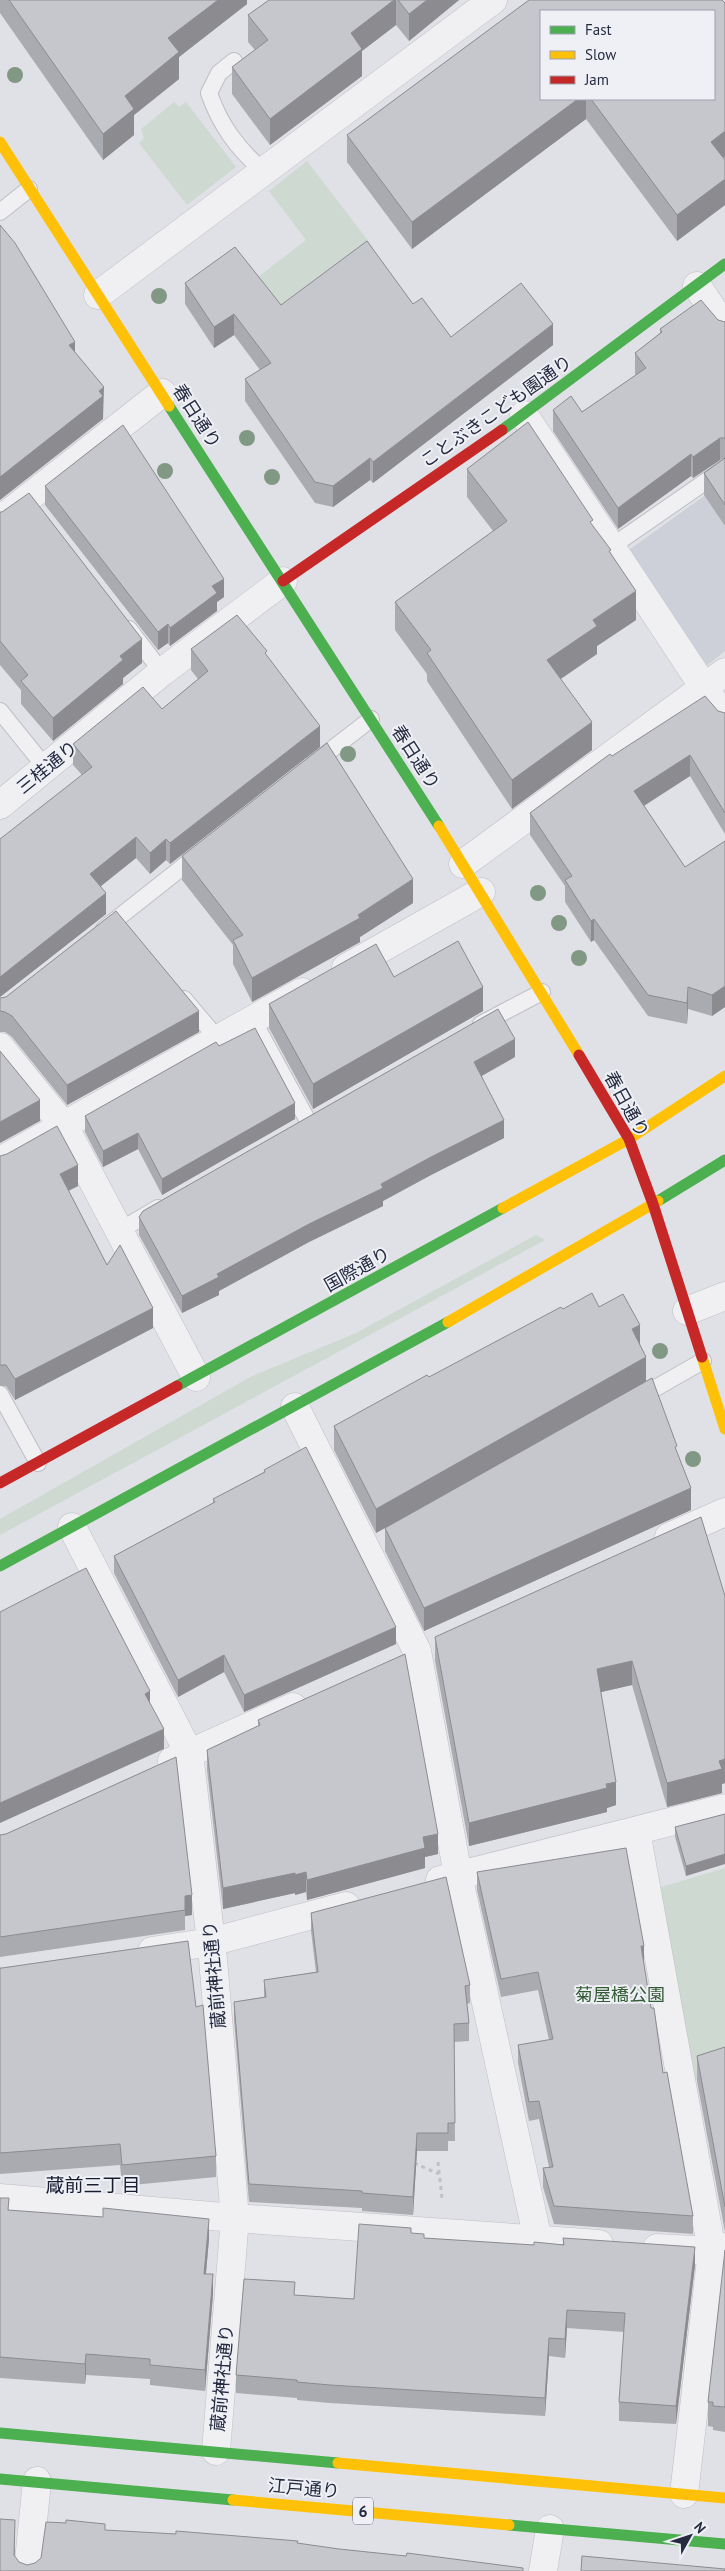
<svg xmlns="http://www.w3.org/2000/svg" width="725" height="2571" font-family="'PT Sans','Noto Sans JP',sans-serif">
<rect width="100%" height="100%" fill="#e0e1e6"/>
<path fill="#ced0d9" d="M725,481V651L705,667L629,550Z"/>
<path fill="#ced9d1" d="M174,102L179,107L186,102L236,167L187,205L139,143L144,138L141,129Z
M307,161L373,247L278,320L250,283L306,240L269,191Z
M536,1235L545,1240L0,1535V1519L252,1376L356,1333Z
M725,1868V2072L694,2081L658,1888Z"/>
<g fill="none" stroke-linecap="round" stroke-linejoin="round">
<defs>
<path id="lane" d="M234,61L219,73L209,93C220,125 237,148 263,171
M0,212L29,189
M611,547L725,468
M129,629L162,672
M0,711L46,768
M314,763L371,719
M104,929L199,854
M184,999L217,1038
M253,1020L309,1123
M481,1024L542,992
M119,1231L158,1208
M0,1394L38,1463
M638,1398L703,1361"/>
<path id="street" d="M697,286L725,328
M98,295L493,0
M524,415L725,719
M0,520L162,393
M0,805L162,672L283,581
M463,864L725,672
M346,968L481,892
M0,1047L64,1126L196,1377
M0,1161L302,992
M687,1311L725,1296
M295,1407L417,1651L458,1875L538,2240
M72,1527L189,1753L213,1959L235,2218L216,2451
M669,1537L725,1512
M172,1761L293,1707
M636,1831L712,2251L684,2494
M440,1880L725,1808
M152,1951L211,1942L346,1906
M0,2198L235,2218L599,2244
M657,2248L712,2251L725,2247
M28,2571L37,2481
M543,2571L550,2529"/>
</defs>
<use href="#lane" stroke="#bebfc4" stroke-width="18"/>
<use href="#street" stroke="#bebfc4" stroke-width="29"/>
<path stroke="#c0c0c6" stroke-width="3" stroke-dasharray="4 4" stroke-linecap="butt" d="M438,2162L442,2198
M414,2163L439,2174"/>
<use href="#lane" stroke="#f0f0f3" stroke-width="16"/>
<use href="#street" stroke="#f0f0f3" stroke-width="28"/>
<path stroke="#4caf50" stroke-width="11" d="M169,406L439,826
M502,430L725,264
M658,1201L725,1160
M177,1386L503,1208
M0,1566L448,1322
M0,2433L338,2463
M0,2479L233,2500
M509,2525L725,2544"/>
<path stroke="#ffc107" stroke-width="11" d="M0,142L169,406
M439,826L579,1055
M503,1208L629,1139L725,1076
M448,1322L658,1201
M702,1357L725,1429
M338,2463L725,2498
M233,2500L509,2525"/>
<path stroke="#c62828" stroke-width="11" d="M283,581L502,430
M579,1055L629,1139L653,1204L702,1357
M0,1483L177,1386"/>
</g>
<g fill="#819884">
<circle cx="15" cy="75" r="8"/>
<circle cx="159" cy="296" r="8"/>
<circle cx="247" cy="438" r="8"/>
<circle cx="165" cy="471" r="8"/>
<circle cx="272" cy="477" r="8"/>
<circle cx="348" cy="754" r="8"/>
<circle cx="538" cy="893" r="8"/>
<circle cx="559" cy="923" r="8"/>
<circle cx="579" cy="958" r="8"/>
<circle cx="660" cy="1351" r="8"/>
<circle cx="693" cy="1459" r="8"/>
</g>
<path fill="#aaabb0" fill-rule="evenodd" d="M0,0H247V4L179,57V79L134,115V135L103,160L0,13Z
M269,0H459L409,41L396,25L362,51V76L270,145L232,94V67L255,50L248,42V15Z
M529,0H722L725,3V157L724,158L725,160V205L677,241L586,119L412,249L347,162V135ZM541,11H714V99H541Z
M185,283L281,305L413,304L451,337L553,345L373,483L370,480L333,507L315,503L245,401V379L260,370L234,335L214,348L185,304Z
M718,320L725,322V526L704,495V473L723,459L720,460L693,478L691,476L618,529L553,431V410L582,412L636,375L635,374V353L660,333V329Z
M467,469L593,526L611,554L636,620L597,646V654L561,679L592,750L512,809L427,681V674L395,630V602L493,531L467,497Z
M45,486L224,597L217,602V611L170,646L168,643L158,650L45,505Z
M0,512L142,663L123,678V684L53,741L21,704V690L0,665Z
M191,649L267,656L320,747L170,864L166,860L150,874L136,858L100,886L106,914L0,997L82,775L73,765V744L162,709L198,679L191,670Z
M718,711L725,713V834L690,776L644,806L685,867L725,841V1007L712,1016L688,1009L687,1024L648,1016L594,940L591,942L565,902V886L530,835V813L612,756Z
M182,856L413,903L360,937V942L252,1002L233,964V945L182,880Z
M0,998L199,1032L67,1105L12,1037L5,1032H0Z
M269,1004L483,1011L313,1109L269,1028Z
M219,1046L295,1119L162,1195L138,1149L103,1167L85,1132V1116Z
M515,1057L482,1076L504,1138L431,1175L383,1201V1206L309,1242L219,1291V1295L182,1313L139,1235V1217Z
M0,1156L78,1186L68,1191L107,1265L153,1328L15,1400L6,1386H0Z
M599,1307L640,1347L646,1382L376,1533L334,1450V1426L563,1309Z
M677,1453L691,1510L424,1631L385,1551V1528Z
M264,1470L396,1644L244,1712L224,1672L178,1697L114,1573V1556L213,1503V1499L264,1472Z
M725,1596V1783L722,1784V1793L667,1807L632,1685L601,1692L616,1805L607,1808V1812L469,1846L435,1661V1637Z
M258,1720L438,1854L425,1857V1868L307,1900L306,1892L295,1895V1893L223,1909L207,1770V1750L258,1726Z
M176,1757L192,1915L185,1916V1930L0,1957V1835L6,1834Z
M725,1814L686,1876L675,1837V1827Z
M477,1872L643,1964L663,2073L693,2216V2234L554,2224L543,2187V2168L549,2167L539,2119L529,2121L518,2063V2045L549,2040L538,1990L501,1997L477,1890Z
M311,1913L470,1985V2003L467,2004L469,2023V2041L454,2042L455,2141H448V2151H417L413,2215L362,2211V2208L249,2202L234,2020V2002L264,1997V1980L316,1972L311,1931Z
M0,1968L196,2007L216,2156V2177L122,2186L120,2165L0,2174Z
M725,2047V2232L697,2081V2056Z
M0,2198L9,2210L209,2239L206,2274L213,2294L205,2391L150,2385V2379L86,2375L85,2384L0,2378Z
M411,2233L424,2238L534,2245L563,2244V2238L695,2265L676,2424L619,2421V2402L624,2332L567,2328L565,2358L549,2356L545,2416L330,2403L297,2400V2398L236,2393V2375L295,2295L354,2299Z
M725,2250V2432L713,2430V2427L708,2426V2402Z"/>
<path fill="#8b8b90" d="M218,0H247V4L179,57V79L134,115V135L103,160V134L125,96L168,38Z
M394,0H396V25L362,51V76L270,145V119L351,33Z
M427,0H459L409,41V14Z
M578,99H586V119L412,249V222Z
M725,131V157L711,168V142Z
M725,179V205L677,241V215Z
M234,314V335L214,348V327Z
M553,324V345L373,483V462Z
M75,342V365L69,345Z
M104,387L103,419L0,500V477Z
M720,438V460L693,478V457Z
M691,454V476L618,529V508Z
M370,458V480L333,507V486Z
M224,579V597L217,602V611L170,646V628L212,586Z
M636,591V620L597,646V654L547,688V660L593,620Z
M168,624V643L158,650V632Z
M142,639V663L123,678V684L53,741V718L120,656Z
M592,722V750L512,809V780Z
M320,726V747L170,864V843Z
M690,755V776L634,812V791Z
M136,837V858L90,895V874Z
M166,839V860L150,874V853Z
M413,879V903L360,937V942L252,1002V978L358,915Z
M106,893V914L0,997V977Z
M594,919V940L591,942V921Z
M725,986V1007L712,1016V995Z
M483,987V1011L313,1109V1084Z
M688,987V1009L687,1024V1003Z
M199,1011V1032L67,1105V1085Z
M515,1039V1057L474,1080V1062Z
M40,1100V1121L0,1143V1122Z
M295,1103V1119L162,1195V1179Z
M504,1120V1138L431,1175L383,1201V1206L309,1242L219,1291V1295L182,1313V1296L217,1274L431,1157Z
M138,1133V1149L103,1167V1151Z
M78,1165V1186L60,1195V1174Z
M153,1308V1328L15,1400V1379Z
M640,1325V1349L632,1329Z
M646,1357V1382L376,1533V1509Z
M691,1488V1510L424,1631V1608Z
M396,1627V1644L244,1712V1695Z
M224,1655V1672L178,1697V1680Z
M632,1661V1685L597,1693V1669Z
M150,1691V1712L145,1694Z
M164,1729V1749L0,1823V1803Z
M725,1759V1783L722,1784V1793L667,1807V1783Z
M616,1782V1805L607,1808V1812L469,1846V1823Z
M438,1834V1854L425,1857V1868L307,1900V1880L423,1837Z
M725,1854V1864L686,1876V1866Z
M306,1872V1892L295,1895V1875Z
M295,1873V1893L223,1909V1888Z
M192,1895V1915L185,1916V1930V1896Z
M641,1946H644V1964Z
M417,2133V2151L413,2215V2197Z
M209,2219V2239L204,2294V2274Z
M695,2247V2265L676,2424V2406Z
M213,2274V2294L205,2391V2370Z
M567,2310V2328L565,2358V2339Z
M549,2338V2356L545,2416V2398Z
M86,2354V2375L85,2384V2364Z
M15,2520V2541L14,2571V2555Z"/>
<path fill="#c6c7cd" stroke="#8b8b90" d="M9,0H218L168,38L179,52L125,96L134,109L103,134Z
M269,0H394L351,33L362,49L270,119L232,67L268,40L248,15Z
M398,0H427L409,14Z
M529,0H722L725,3V131L711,142L725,160V179L677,215L591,99H714V11H541V99H578L412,222L347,135Z
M0,225L15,243L75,342L69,345L104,387L99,391L103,396L0,477Z
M367,241L413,304L422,298L451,337L521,283L553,324L373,462L370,458L333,486L315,482L245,379L271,363L234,314L214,327L185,283L235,247L281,305Z
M701,300L718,320L725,322V438H720L693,457L691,454L618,508L553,410L571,396L582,412L646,368L635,353L662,332L660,329Z
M528,422L593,520L590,522L611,550L609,551L636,591L593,620L597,626L547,660L592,722L512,780L427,653L431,650L395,602L507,521L467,469Z
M123,425L224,579L212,586L217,593L170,628L168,624L158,632L45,486Z
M725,458V505L704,473Z
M29,493L142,639L120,656L123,660L53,718L21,681L28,675L0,641V512H2Z
M237,615L267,651L265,653L320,726L170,843L166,839L150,853L136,837L90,874L106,893L0,977V839L92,767L73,744L143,687L162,709L208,671L191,649Z
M705,696L718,711L725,713V813L690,755L634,791L685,867L725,841V986L712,995L688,987L687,1003L648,995L594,919L591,921L565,880L572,876L530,813L610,754L612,756Z
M327,743L413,879L358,915L360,918L252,978L233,940L243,935L182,856Z
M116,911L199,1011L67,1085L12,1016L5,1012L0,1011V998L6,997Z
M458,941L483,987L313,1084L269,1004L376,944L394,977Z
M498,1009L515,1039L474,1062L504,1120L431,1157L381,1184L383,1188L309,1224L217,1274L219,1277L182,1296L139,1217L143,1211Z
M255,1028L295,1103L162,1179L138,1133L103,1151L85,1116L216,1042L219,1046Z
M0,1051L40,1100L0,1122Z
M57,1126L78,1165L60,1174L107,1265L120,1245L153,1308L15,1379L6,1365H0V1156L7,1154Z
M592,1293L599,1307L623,1294L640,1325L632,1329L646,1357L376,1509L334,1426L427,1375L429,1377L561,1307L563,1309Z
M652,1378L677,1446L675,1447L691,1488L424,1608L385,1528Z
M306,1447L396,1627L244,1695L224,1655L178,1680L114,1556L215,1502L213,1499L265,1472L264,1470Z
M701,1517L725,1596V1759L719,1761L722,1769L667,1783L632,1661L597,1669L616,1782L606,1784L607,1788L469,1823L435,1637Z
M86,1568L150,1691L145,1694L164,1729L0,1803V1612Z
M405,1654L438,1834L423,1837L425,1848L307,1880L306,1872L295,1875V1873L223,1888L207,1750L260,1725L258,1720Z
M176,1757L192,1895L185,1896V1910L0,1937V1835L6,1834Z
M725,1814V1854L686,1866L675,1827Z
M626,1848L644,1946H641L651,2008H654L663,2073L667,2072L693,2216L554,2206L543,2168L553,2167L539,2101L529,2102L518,2045L553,2039L538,1972L501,1979L477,1872Z
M446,1877L470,1985L465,1986L469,2023L454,2024L455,2123H448V2133H417L413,2197L362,2193V2191L249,2184L234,2002L266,1997L264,1980L318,1972L311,1913Z
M188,1941L196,2007L203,2005L216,2156L122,2165L120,2144L0,2153V1968H2Z
M725,2047V2207L697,2056Z
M0,2198H9L8,2210L103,2217V2208L209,2219L204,2274H213L205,2370L150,2365V2359L86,2354L85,2364L0,2357Z
M359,2224L411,2228V2233L424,2234V2238L534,2245V2242L564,2245L563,2238L695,2247L676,2406L619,2402L625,2313L567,2310L565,2339L549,2338L545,2398L330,2385L297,2382V2380L236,2375L244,2279L295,2282L294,2295L354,2299Z
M725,2250V2407L713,2406V2402H708Z
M0,2519L15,2520L14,2555L19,2562L27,2565L35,2563L41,2558L46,2522L66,2523V2520L105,2524V2530L176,2534V2531L298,2541L297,2543L339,2549L406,2556L407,2553L523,2568V2571H0Z
M582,2556L725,2569V2571H581Z"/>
<g text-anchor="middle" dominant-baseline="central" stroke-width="4" stroke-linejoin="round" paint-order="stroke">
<rect fill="#eef0f6" stroke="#636677" stroke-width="1" x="353" y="2497.5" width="20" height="27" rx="4"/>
<g font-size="16" font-weight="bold" fill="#272b40">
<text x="363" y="2511">6</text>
</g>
<g font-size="18" fill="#272b40" stroke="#eef0f6">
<text transform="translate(496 411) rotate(-35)">ことぶきこども園通り</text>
<text transform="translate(197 416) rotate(57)">春日通り</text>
<text transform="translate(416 757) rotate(57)">春日通り</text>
<text transform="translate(47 767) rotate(-39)">三桂通り</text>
<text transform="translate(627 1104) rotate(61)">春日通り</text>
<text transform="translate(357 1269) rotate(-29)">国際通り</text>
<text transform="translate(214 1975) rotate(-95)">蔵前神社通り</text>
<text transform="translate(222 2378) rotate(-85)">蔵前神社通り</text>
<text transform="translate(304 2488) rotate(5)">江戸通り</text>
</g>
<g font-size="18" fill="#345c34" stroke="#eef0f6">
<text x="620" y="1994">菊屋橋公園</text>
</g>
<g font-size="19" fill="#191d30" stroke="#eef0f6">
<text x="93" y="2185">蔵前三丁目</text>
</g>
</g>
<rect x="540" y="10" width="175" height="90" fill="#eef0f6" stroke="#9ea1ad"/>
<rect x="550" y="26" width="25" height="8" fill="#4caf50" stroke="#9ea1ad"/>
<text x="585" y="35" font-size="15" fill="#272b40">Fast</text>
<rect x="550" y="51" width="25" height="8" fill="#ffc107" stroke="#9ea1ad"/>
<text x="585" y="60" font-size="15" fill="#272b40">Slow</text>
<rect x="550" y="76" width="25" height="8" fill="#c62828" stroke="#9ea1ad"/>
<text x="585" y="85" font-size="15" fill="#272b40">Jam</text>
<g transform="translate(690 2536) rotate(50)" stroke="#eef0f6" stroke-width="4" paint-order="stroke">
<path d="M0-4L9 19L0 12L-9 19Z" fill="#272b40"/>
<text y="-8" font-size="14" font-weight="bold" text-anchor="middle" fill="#272b40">N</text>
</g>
</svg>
